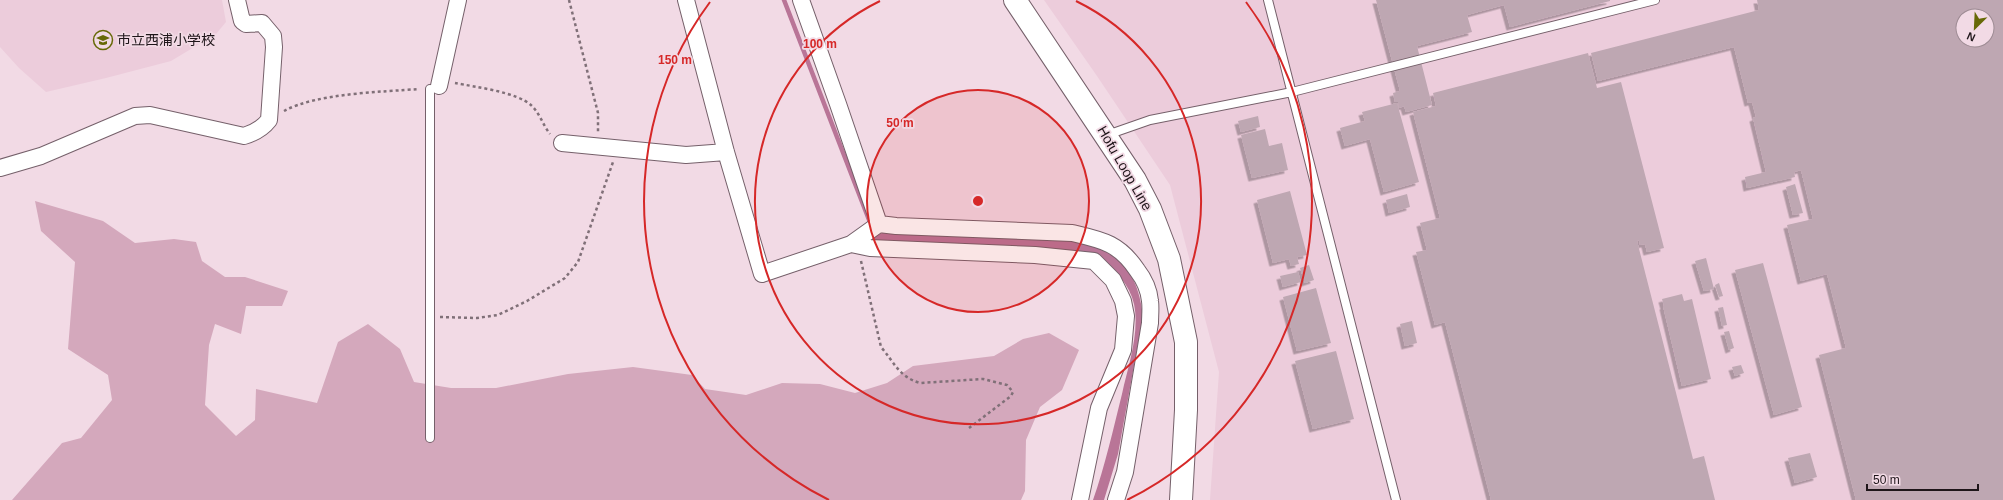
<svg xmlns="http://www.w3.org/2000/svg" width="2003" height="500" font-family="Helvetica,'Noto Sans JP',sans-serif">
<defs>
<filter id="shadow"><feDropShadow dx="-3.5" dy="3.5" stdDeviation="0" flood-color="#0004"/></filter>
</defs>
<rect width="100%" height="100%" fill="#f2dae5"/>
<path fill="#ecccdb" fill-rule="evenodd" d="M0,0H222L226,22L216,34L171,61L106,78L46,92L19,68L0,47Z
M1044,0H2003V500H1210L1219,372L1170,185L1097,76ZM1963,16H1987V40H1963Z"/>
<path fill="#d4a8bc" d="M35,201L103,221L135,243L174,239L196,242L202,261L225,277H245L288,291L282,306H246L241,334L215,324L209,345L205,405L236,436L255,420L256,389L317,403L338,342L368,324L400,349L414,382L451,388H496L568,374L633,367L692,375L705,389L746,395L782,383L820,384L855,393L887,383L913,366L994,356L1023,339L1049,333L1079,350L1062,390L1040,407L1026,440L1025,491L1021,500H12L62,443L81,438L112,400L108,375L68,349L75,262L41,231Z"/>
<path fill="#b97597" d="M882,233L1070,241C1078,242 1088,243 1095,246C1128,259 1139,283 1143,316L1118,454L1104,500H1093C1105,466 1113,430 1122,394C1128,366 1140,333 1134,304C1130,285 1115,270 1101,259L876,241L873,237Z"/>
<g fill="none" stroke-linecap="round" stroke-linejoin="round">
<path stroke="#b97597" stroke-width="4.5" d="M784,0L871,225"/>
</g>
<path fill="#bea7b2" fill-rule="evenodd" filter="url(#shadow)" d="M1376,0H1610V1L1510,27L1504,5L1467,15L1472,32L1417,46L1432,105L1406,112L1404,106L1399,108L1398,102H1395L1393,93L1400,91Z
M1757,0H2003V500H1856L1819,355L1846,348L1827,274L1801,281L1787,225L1813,219L1801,170L1794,172L1795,177L1747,188L1745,177L1766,172L1753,118L1756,117L1752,102L1748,103L1734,47L1598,81L1591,53L1759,10ZM1963,16H1987V40H1963Z
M1588,53L1597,88L1621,82L1664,248L1647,252L1645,244L1640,245L1639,240L1637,241L1693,459L1704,456L1715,500H1491L1445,322L1435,325L1416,252L1427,250L1420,223L1440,218L1413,112L1436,106L1433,93Z
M1397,103L1419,182L1384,192L1370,139L1345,146L1340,128L1365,121L1362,112Z
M1258,116L1260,127L1241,132L1238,121Z
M1265,129L1269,146L1282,143L1288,170L1252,178L1241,135Z
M1795,184L1803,213L1793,215L1786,187Z
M1290,191L1307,255L1297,257L1299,264L1291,266L1289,259L1273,263L1257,200Z
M1407,194L1410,207L1389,213L1386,200Z
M1706,258L1714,289L1704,291L1695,261Z
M1763,263L1802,407L1774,415L1735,270Z
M1309,265L1314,280L1305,283L1300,268Z
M1298,272L1301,282L1283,287L1280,276Z
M1719,283L1723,296L1719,297L1715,285Z
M1316,288L1331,343L1297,351L1283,297Z
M1682,294L1684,301L1692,299L1711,379L1682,386L1663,306H1664L1662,299Z
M1723,307L1727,325L1722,326L1718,308Z
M1412,321L1417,343L1405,346L1400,324Z
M1729,331L1734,348L1729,350L1724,332Z
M1336,351L1354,419L1313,429L1295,361Z
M1741,365L1744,373L1735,376L1732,367Z
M1810,453L1817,477L1795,483L1788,458Z"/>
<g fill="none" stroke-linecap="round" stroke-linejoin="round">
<defs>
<path id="lane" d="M1268,0L1396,500
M430,89V438
M1107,135L1150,120L1292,92L1655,0"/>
<path id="street" d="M686,0L726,152L762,274L851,244L879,224L896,226L1072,233C1102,240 1119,243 1137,270C1144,279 1149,290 1150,301C1151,308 1150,316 1150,323L1125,472L1116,500
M801,0L838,104L879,224
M439,86L458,0
M562,143L686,155L726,152
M0,168L41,156L135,116L150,115L244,136C254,133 262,129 269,120L274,47L273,36L262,23L246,24L242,21L237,0
M851,244L870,248L1035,255L1094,261L1113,280L1123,301L1126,316L1123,350L1099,408L1080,500"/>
<path id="primary" d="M1015,0L1135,180L1150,209L1169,259L1186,342V410L1181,500"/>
</defs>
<use href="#lane" stroke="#75606a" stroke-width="10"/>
<use href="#street" stroke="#75606a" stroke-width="18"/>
<use href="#primary" stroke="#75606a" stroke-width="24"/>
<path stroke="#807078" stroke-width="2.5" stroke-dasharray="3 3" stroke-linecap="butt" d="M569,0L598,113V132
M455,83C475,87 518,92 532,106C540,114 543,125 550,134
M284,111C317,93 382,92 419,89
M861,261L881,347C894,362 899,377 920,383L983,379L1007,385L1013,392L1011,396L969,428
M440,317L477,318L498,315L527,301L565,278L578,262L613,162"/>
<use href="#lane" stroke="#fff" stroke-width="8"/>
<use href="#street" stroke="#fff" stroke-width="16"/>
<use href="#primary" stroke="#fff" stroke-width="22"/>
</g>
<circle cx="978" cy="201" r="111" fill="#d62828" fill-opacity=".12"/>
<g fill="none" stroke="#d62828" stroke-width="2">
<circle cx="978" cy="201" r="111"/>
<path d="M1076 1A223 223 0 1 1 880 1"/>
<path d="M829 500A334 334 0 0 1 710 2M1246 2A334 334 0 0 1 1127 500"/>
</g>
<defs>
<symbol id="school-ring" viewBox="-11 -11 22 22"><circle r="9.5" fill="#f2dae5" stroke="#676907" stroke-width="1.5"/><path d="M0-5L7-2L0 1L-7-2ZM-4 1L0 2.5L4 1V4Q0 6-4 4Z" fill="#676907"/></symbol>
</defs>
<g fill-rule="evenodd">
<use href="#school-ring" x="92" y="29" width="22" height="22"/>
</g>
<g text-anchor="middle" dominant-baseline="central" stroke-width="3.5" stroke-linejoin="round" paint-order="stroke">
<g font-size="14" fill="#1e1519" stroke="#f2dae5" text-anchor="start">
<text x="117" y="40">市立西浦小学校</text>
</g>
<g font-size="14" fill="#1e1519" stroke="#f2dae5">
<text transform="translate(1125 168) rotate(60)">Hofu Loop Line</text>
</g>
</g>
<circle cx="978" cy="201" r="6" fill="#d62828" stroke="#f2dae5" stroke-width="2"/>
<g font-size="12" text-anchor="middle" font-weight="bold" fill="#d62828" stroke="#f2dae5" stroke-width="3.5" stroke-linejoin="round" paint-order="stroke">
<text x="820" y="48">100 m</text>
<text x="675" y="64">150 m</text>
<text x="900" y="127">50 m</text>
</g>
<g transform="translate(1975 28) rotate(204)"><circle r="19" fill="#f2dae5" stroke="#9d8b93"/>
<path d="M0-3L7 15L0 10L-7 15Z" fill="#676907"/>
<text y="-6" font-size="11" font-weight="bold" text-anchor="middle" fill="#1e1519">N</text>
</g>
<path d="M1867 484v6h111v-6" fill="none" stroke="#1e1519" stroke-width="2"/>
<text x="1873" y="484" font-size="12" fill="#1e1519" stroke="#f2dae5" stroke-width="3" paint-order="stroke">50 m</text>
</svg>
